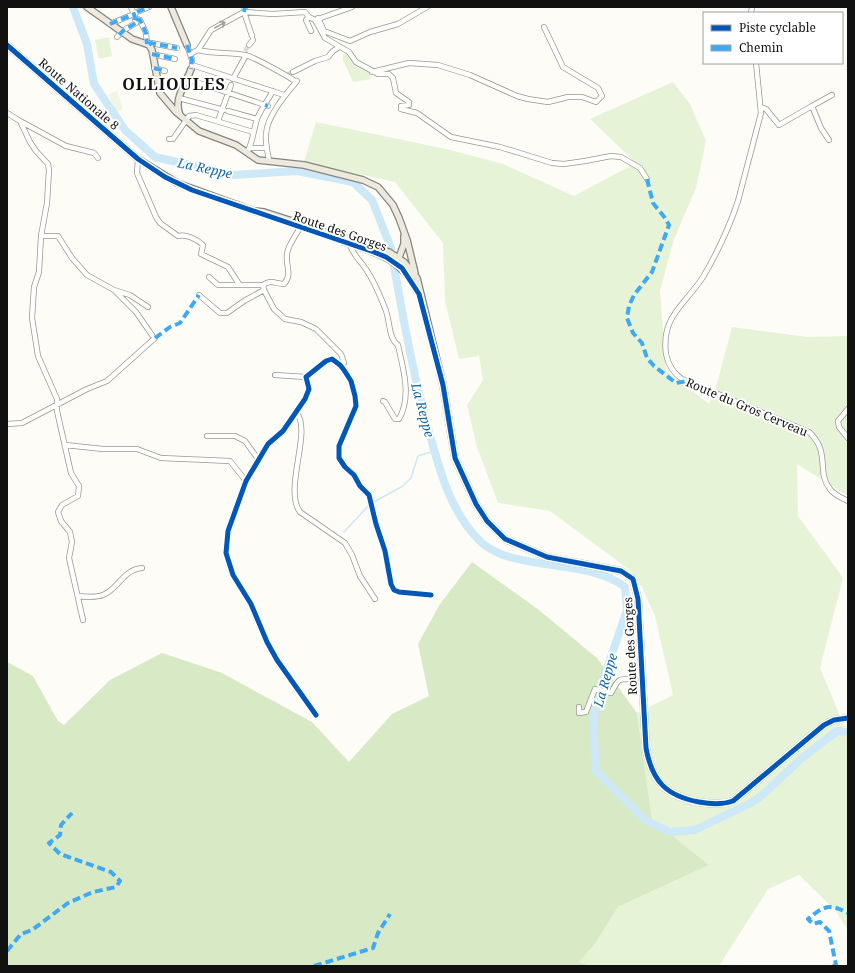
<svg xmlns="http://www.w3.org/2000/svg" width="855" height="973" font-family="'Noto Serif',serif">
<rect width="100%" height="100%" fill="#fdfcf7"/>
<path fill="#e7f3d7" d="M109,37L112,56L99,59L95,40Z
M343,54H348L360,68L370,73L371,79L353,82L343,60Z
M673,82L690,104L706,141L696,188L674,239L660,291L666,371L709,404L715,391L732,327L808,337L848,336V496L797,464L798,516L843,578L820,668L848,735V930L835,910L799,875L768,889L719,966H591L579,962L595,944L618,907L709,865L652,819L637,713L673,695L655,616L642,587L631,571L550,511L498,503L477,447L467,405L483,380L479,356L459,359L445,301L443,243L395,182L304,162L316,122L446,149L503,164L574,196L636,163L590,119Z"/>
<path fill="#d8eac5" d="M472,562L539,610L597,658L637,713L652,819L709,865L618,907L595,944L579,962L591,966H7V662L33,676L58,721L64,725L110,680L162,653L222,673L312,722L349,762L392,714L429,696L418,644L440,604Z"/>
<path fill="#f0f6e1" d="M117,91L123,109L117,112L108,95Z"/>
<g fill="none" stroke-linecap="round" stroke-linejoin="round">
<path stroke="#cde8f7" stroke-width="1.5" d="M372,503L403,486L411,478L418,456L434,451
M344,532L370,504"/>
<path stroke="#cde8f7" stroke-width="8" d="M73,7L87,44L94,84L125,130L155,157L234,175L297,171L353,182L372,200L391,248
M394,266C404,323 414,379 430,435C440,472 451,513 480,541C485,547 496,552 503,555C539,568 597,564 625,587L627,610L601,686L593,722L596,771L645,820L670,832L695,830L751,803L760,797L802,758L837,731L848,732"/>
<path stroke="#dad9d4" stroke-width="4.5" stroke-dasharray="4.5 2" stroke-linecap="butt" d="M245,51L249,45
M288,74L293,72"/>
<defs>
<path id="minor" d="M131,7L134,14L136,13
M245,7L244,12L252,36
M137,12L149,7
M244,12L273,14L305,12L309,17L315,20
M751,13L752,7
M309,17L306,20L311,31
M318,18L324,31
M136,19L140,20L146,33L147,44
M315,20L325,38L349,52L356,62L378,74H389L393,78L396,93L409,102V105L401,106V109L417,113L451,137L500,147L552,163L564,164L585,161L611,156L621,157L640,168L647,179
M315,20L352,7
M110,24L134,14L136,23L124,30L117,37
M324,31L350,41L370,32L398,24L427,7
M149,45L151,43L177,48
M187,45L192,60V67
M249,45L253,40
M198,50C213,54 229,52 245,55C252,56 290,77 296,82
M152,54L175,59
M190,54L198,50L211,30L244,12
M756,63L761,113L738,201C730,225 716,255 703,277C685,305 661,316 666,354C668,364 673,373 682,379L809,432C831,452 816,472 830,489C834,495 842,498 848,501
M192,65L284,95
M154,68L165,71
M293,72L315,61L328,57L333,51L339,47
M372,72L409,63L438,65L470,75L517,96L528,99L548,102L568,97H582L596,102L602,96L598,88L563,67L544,27
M187,79L268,106
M233,79L246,55
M179,98L224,110
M812,106L832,95
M761,107L766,109L779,125L812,106L821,128L829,140
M228,111L257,119
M7,113L20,121L30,142L36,151L48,164L49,170L47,203L41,236L39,272L34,287L32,318L38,356L57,399V411L71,473L79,486L78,496L62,505L58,512L61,521L70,532L72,542L69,558L83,620
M20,121L66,146L94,153L98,158
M218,121L231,85
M169,139H173L189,116L196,115L253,132
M250,148H267
M247,152C252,146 254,128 257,119C261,109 268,100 273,91
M138,159L137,173L156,217L160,223L178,236C186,234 197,239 203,245L201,254L228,267L239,284
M269,161C268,153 265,142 266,134C267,116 286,94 297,81
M300,228C296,235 288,245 287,254C285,265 293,274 284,284C276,284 271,279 263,285L264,290L274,309L285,319L301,322L316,329L341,354L344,363L340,365
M41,236H58L72,258L87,275L114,290L136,312L152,335
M350,244C351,250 355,255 359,260C371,274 378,291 385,308C390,319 388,338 398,345C403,369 412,396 399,419H395L385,402L383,401
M209,277L218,285H263
M114,290L130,295L148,307
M199,295L220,313H227L244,301L264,290
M275,375L306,377
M848,409L838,421L839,427L848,438
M296,412C313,430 283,489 300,512L345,543L352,555L360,576L375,599
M7,424L22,423L87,389L107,381L155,338
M207,436H235L245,441L258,459
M65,445L103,449H137L161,458L230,461L246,481
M78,596C86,597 95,598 103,595C119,589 122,570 142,568
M579,707V713L586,712L595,689L611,693C620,677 617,679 636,679L638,670L641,668
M316,715L277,660L267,642L251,604L233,575L226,553L228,531L246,481L268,444L283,431L305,399L309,389L306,377L326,361L332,359L340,365L344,370L351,381L355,396L356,406L339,446V458L345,467L354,475L360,486L369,495L376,524L385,551L391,584L394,590L399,592L431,595"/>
<path id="major" d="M87,7L132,39L149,45L152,50L160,93L176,112L199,131L236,145L258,160L304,165L363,180L378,187L393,205L399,218L407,240L415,273
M171,7L187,45
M7,45L138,159L177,183L257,212
M180,115C173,99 186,84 191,69
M255,211L264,212L389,252L404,262L417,278L443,385L455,458L476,504L487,521L505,539L547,557L621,571L633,579L638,599L646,748C652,781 666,796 699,802C710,804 722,805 733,801L824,725L834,720L848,718
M344,242C376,252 402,259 417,291
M398,260L404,244V236"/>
</defs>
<use href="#minor" stroke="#979795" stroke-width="6"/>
<use href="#major" stroke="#858482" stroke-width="8"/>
<use href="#minor" stroke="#fffffe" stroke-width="4.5"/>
<use href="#major" stroke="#ede9dc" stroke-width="5.5"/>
<path stroke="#3fa9f5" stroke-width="4" stroke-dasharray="8 4" stroke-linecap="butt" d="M137,12L149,7
M244,12L245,7
M136,19L140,20L146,33L147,44
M110,24L134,14L136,23L124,30L117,37
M149,45L151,43L177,48
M187,45L192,60L191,69
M152,54L175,59
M154,68L165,71
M265,105L268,106
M647,179L653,203L665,218L669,225L652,272L634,295L629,306L627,318L633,333L642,343L647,358L654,366L676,383L687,381
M155,338L170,327L180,323L199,295
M7,951L21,934L32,930L68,903L93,892L116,887L120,881L111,872L60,854L49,843L60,835L61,825L72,813
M314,966L373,948L378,933L390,914
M833,966L836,965L829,931L820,922L813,924L808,919C824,906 829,903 848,913"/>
<defs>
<path id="cycleway" d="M7,45L138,159L165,177L192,190L374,252L386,257L402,268L419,294L443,385L455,458L476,504L487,521L505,539L547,557L621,571L633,579L638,599L646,748C652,781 666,796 699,802C710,804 722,805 733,801L824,725L834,720L848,718
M316,715L277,660L267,642L251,604L233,575L226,553L228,531L246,481L268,444L283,431L305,399L309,389L306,377L326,361L332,359L340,365L344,370L351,381L355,396L356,406L339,446V458L345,467L354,475L360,486L369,495L376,524L385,551L391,584L394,590L399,592L431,595"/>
</defs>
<use href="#cycleway" stroke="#fff" stroke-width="8"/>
<use href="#cycleway" stroke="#0057b8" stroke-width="5"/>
</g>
<defs><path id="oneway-shaft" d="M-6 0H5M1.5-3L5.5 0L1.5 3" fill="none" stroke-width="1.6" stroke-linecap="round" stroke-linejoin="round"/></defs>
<use stroke="#a0a09f" href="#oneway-shaft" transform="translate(220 25) rotate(-29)"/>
<g text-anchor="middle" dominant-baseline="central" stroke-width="4" stroke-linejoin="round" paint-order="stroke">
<g font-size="12" fill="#111" stroke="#fff">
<text transform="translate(79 94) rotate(41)">Route Nationale 8</text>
<text transform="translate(340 231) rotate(19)">Route des Gorges</text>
<text transform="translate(747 407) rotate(23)">Route du Gros Cerveau</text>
<text transform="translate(630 646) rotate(-93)">Route des Gorges</text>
</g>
<g font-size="13" font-style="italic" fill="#1768a6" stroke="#fff">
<text transform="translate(205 168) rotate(12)">La Reppe</text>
<text transform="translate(423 410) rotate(75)">La Reppe</text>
<text transform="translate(605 680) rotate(-74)">La Reppe</text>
</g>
<g font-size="16" font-weight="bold" letter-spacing="1" fill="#111" stroke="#fff">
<text x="174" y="84">OLLIOULES</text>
</g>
</g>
<rect width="855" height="973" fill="none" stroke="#111111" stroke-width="16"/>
<rect x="703" y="12" width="140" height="52" fill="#ffffff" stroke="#a0a0a0"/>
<rect x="711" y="25" width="20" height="6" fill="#0057b8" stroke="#a0a0a0"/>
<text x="739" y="32" font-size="12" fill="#111111">Piste cyclable</text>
<rect x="711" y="45" width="20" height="6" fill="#3fa9f5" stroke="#a0a0a0"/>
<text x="739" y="52" font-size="12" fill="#111111">Chemin</text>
</svg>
